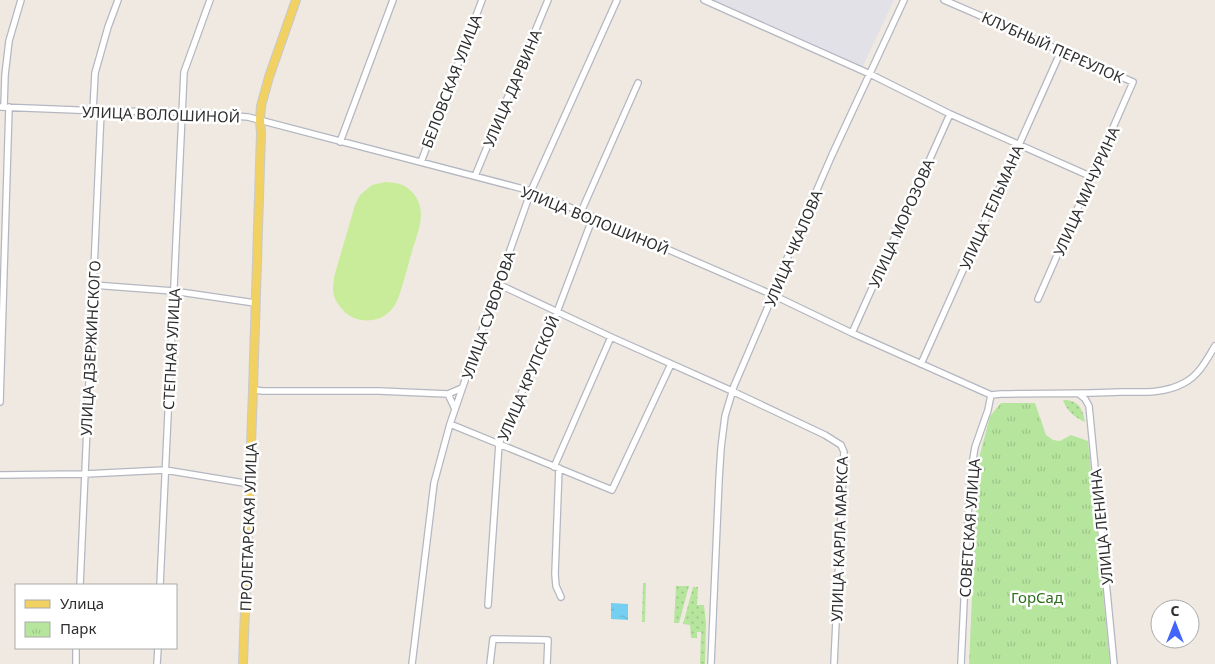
<svg xmlns="http://www.w3.org/2000/svg" width="1215" height="664" font-family="'Noto Sans',sans-serif">
<defs>
<pattern id="grass-dots" width="8" height="8" patternUnits="userSpaceOnUse" patternTransform="scale(1.25)"><rect width="8" height="8" fill="#b6e59e"/><path d="M2 2h.1M6 6h.1" fill="none" stroke="#9dc588" stroke-width="1.8" stroke-linecap="round"/></pattern>
<pattern id="park-tufts" width="24" height="20" patternUnits="userSpaceOnUse" patternTransform="scale(1.25)"><rect width="24" height="20" fill="#b6e59e"/><path d="M3 7l-1-3M5 7V3M7 7l1-3M15 17l-1-3M17 17v-4M19 17l1-3" fill="none" stroke="#9dc588"/></pattern>
<pattern id="water-ripples" width="26" height="14" patternUnits="userSpaceOnUse" patternTransform="scale(1.25)"><rect width="26" height="14" fill="#75cff0"/><path d="M2 4q2-2 4 0t4 0M15 11q2-2 4 0t4 0" fill="none" stroke="#66b2ce"/></pattern>
</defs>
<rect width="100%" height="100%" fill="#efe9e1"/>
<path fill="#e3e1e8" d="M712,0H894L862,68Z"/>
<path fill="url(#grass-dots)" d="M1063,400C1078,400 1083,408 1085,422C1074,417 1067,411 1063,400Z
M643,583H646L645,622H642Z
M676,586H689L679,623H674Z
M693,587H698L697,605H704L706,623L705,664H700L701,632H697V638H691L690,625L683,624Z"/>
<path fill="url(#park-tufts)" d="M1001,403H1035L1046,435L1053,440L1060,441L1071,435L1088,441L1110,664H969L978,462L990,416Z"/>
<path fill="#c9ec9a" d="M385,182C397,183 404,183 413,193C428,211 418,231 412,251C408,266 404,281 399,296C397,301 395,306 391,310C379,324 355,324 343,310C337,304 333,297 333,289C333,285 334,281 334,277L355,205L360,195L372,185Z"/>
<path fill="url(#water-ripples)" d="M611,603L628,604V620L611,619Z"/>
<g fill="none" stroke-linecap="round" stroke-linejoin="round">
<defs>
<path id="minor" d="M704,0L870,74L950,114L1092,177
M944,0L1133,82L1038,299
M0,107L101,111L182,112L248,117L531,191L593,217L773,295L852,333L991,395L1001,394C1041,393 1080,394 1120,392C1141,392 1164,394 1184,383C1199,375 1206,361 1215,346
M4,107L5,75L9,41L21,0
M93,111L95,73L108,27L118,0
M340,142L393,0
M421,162L482,0
M475,176L548,0
M581,212L638,83
M498,284L611,337L732,391L825,435L841,445L844,452L834,664
M93,285L173,291L255,303
M852,333L950,114
M921,364L1061,51
M253,390L263,391H379L448,394L462,388
M448,394L455,409
M1079,394L1085,399L1089,406L1114,664
M0,402L9,107
M450,424L612,490L671,364
M554,467L611,337
M559,468L555,574L556,586L561,597
M0,475L85,474L165,470L250,484
M80,585L101,111
M160,585L184,72L210,0
M488,605L499,444L557,312L593,217
M76,664V648
M157,664L158,648
M412,664L434,483L450,424L498,284L531,191L617,0
M490,664L493,639L548,640L547,664
M711,664L719,480L721,448L725,416L734,386L773,295L776,284L832,155L904,0
M961,664L970,477L975,447L988,410L991,395"/>
<path id="major" d="M243,664L253,390L261,133L260,120L261,106L269,77L296,0"/>
</defs>
<use href="#minor" stroke="#b4b7c1" stroke-width="8"/>
<use href="#major" stroke="#c9c9c9" stroke-width="10"/>
<use href="#minor" stroke="#fff" stroke-width="5.5"/>
<use href="#major" stroke="#f2d163" stroke-width="8"/>
</g>
<g text-anchor="middle" dominant-baseline="central" stroke-width="5" stroke-linejoin="round" paint-order="stroke">
<g font-size="15" fill="#2e2e2e" stroke="#fff">
<text transform="translate(1053 47) rotate(24)">КЛУБНЫЙ ПЕРЕУЛОК</text>
<text transform="translate(451 81) rotate(-69)">БЕЛОВСКАЯ УЛИЦА</text>
<text transform="translate(512 88) rotate(-67)">УЛИЦА ДАРВИНА</text>
<text transform="translate(161 114) rotate(2)">УЛИЦА ВОЛОШИНОЙ</text>
<text transform="translate(1086 191) rotate(-66)">УЛИЦА МИЧУРИНА</text>
<text transform="translate(991 207) rotate(-66)">УЛИЦА ТЕЛЬМАНА</text>
<text transform="translate(595 220) rotate(22)">УЛИЦА ВОЛОШИНОЙ</text>
<text transform="translate(901 223) rotate(-66)">УЛИЦА МОРОЗОВА</text>
<text transform="translate(793 248) rotate(-67)">УЛИЦА ЧКАЛОВА</text>
<text transform="translate(488 315) rotate(-71)">УЛИЦА СУВОРОВА</text>
<text transform="translate(90 348) rotate(-87)">УЛИЦА ДЗЕРЖИНСКОГО</text>
<text transform="translate(171 349) rotate(-87)">СТЕПНАЯ УЛИЦА</text>
<text transform="translate(528 378) rotate(-67)">УЛИЦА КРУПСКОЙ</text>
<text transform="translate(248 527) rotate(-88)">ПРОЛЕТАРСКАЯ УЛИЦА</text>
<text transform="translate(1101 527) rotate(-96)">УЛИЦА ЛЕНИНА</text>
<text transform="translate(969 528) rotate(-86)">СОВЕТСКАЯ УЛИЦА</text>
<text transform="translate(839 539) rotate(-88)">УЛИЦА КАРЛА МАРКСА</text>
</g>
<g font-size="15" fill="#2c6e1b" stroke="#fff">
<text x="1037" y="597">ГорСад</text>
</g>
</g>
<rect x="15" y="584" width="162" height="65" fill="#ffffff" stroke="#ababab"/>
<rect x="25" y="600" width="25" height="8" fill="#f2d163" stroke="#ababab"/>
<text x="60" y="609" font-size="15" fill="#2e2e2e">Улица</text>
<rect x="25" y="622" width="25" height="15" fill="url(#park-tufts)" stroke="#ababab"/>
<text x="60" y="634" font-size="15" fill="#2e2e2e">Парк</text>
<g transform="translate(1175 624)"><circle r="24" fill="#ffffff" stroke="#ababab"/>
<path d="M0-4L9 19L0 12L-9 19Z" fill="#4264fb"/>
<text y="-8" font-size="14" font-weight="bold" text-anchor="middle" fill="#2e2e2e">С</text>
</g>
</svg>
